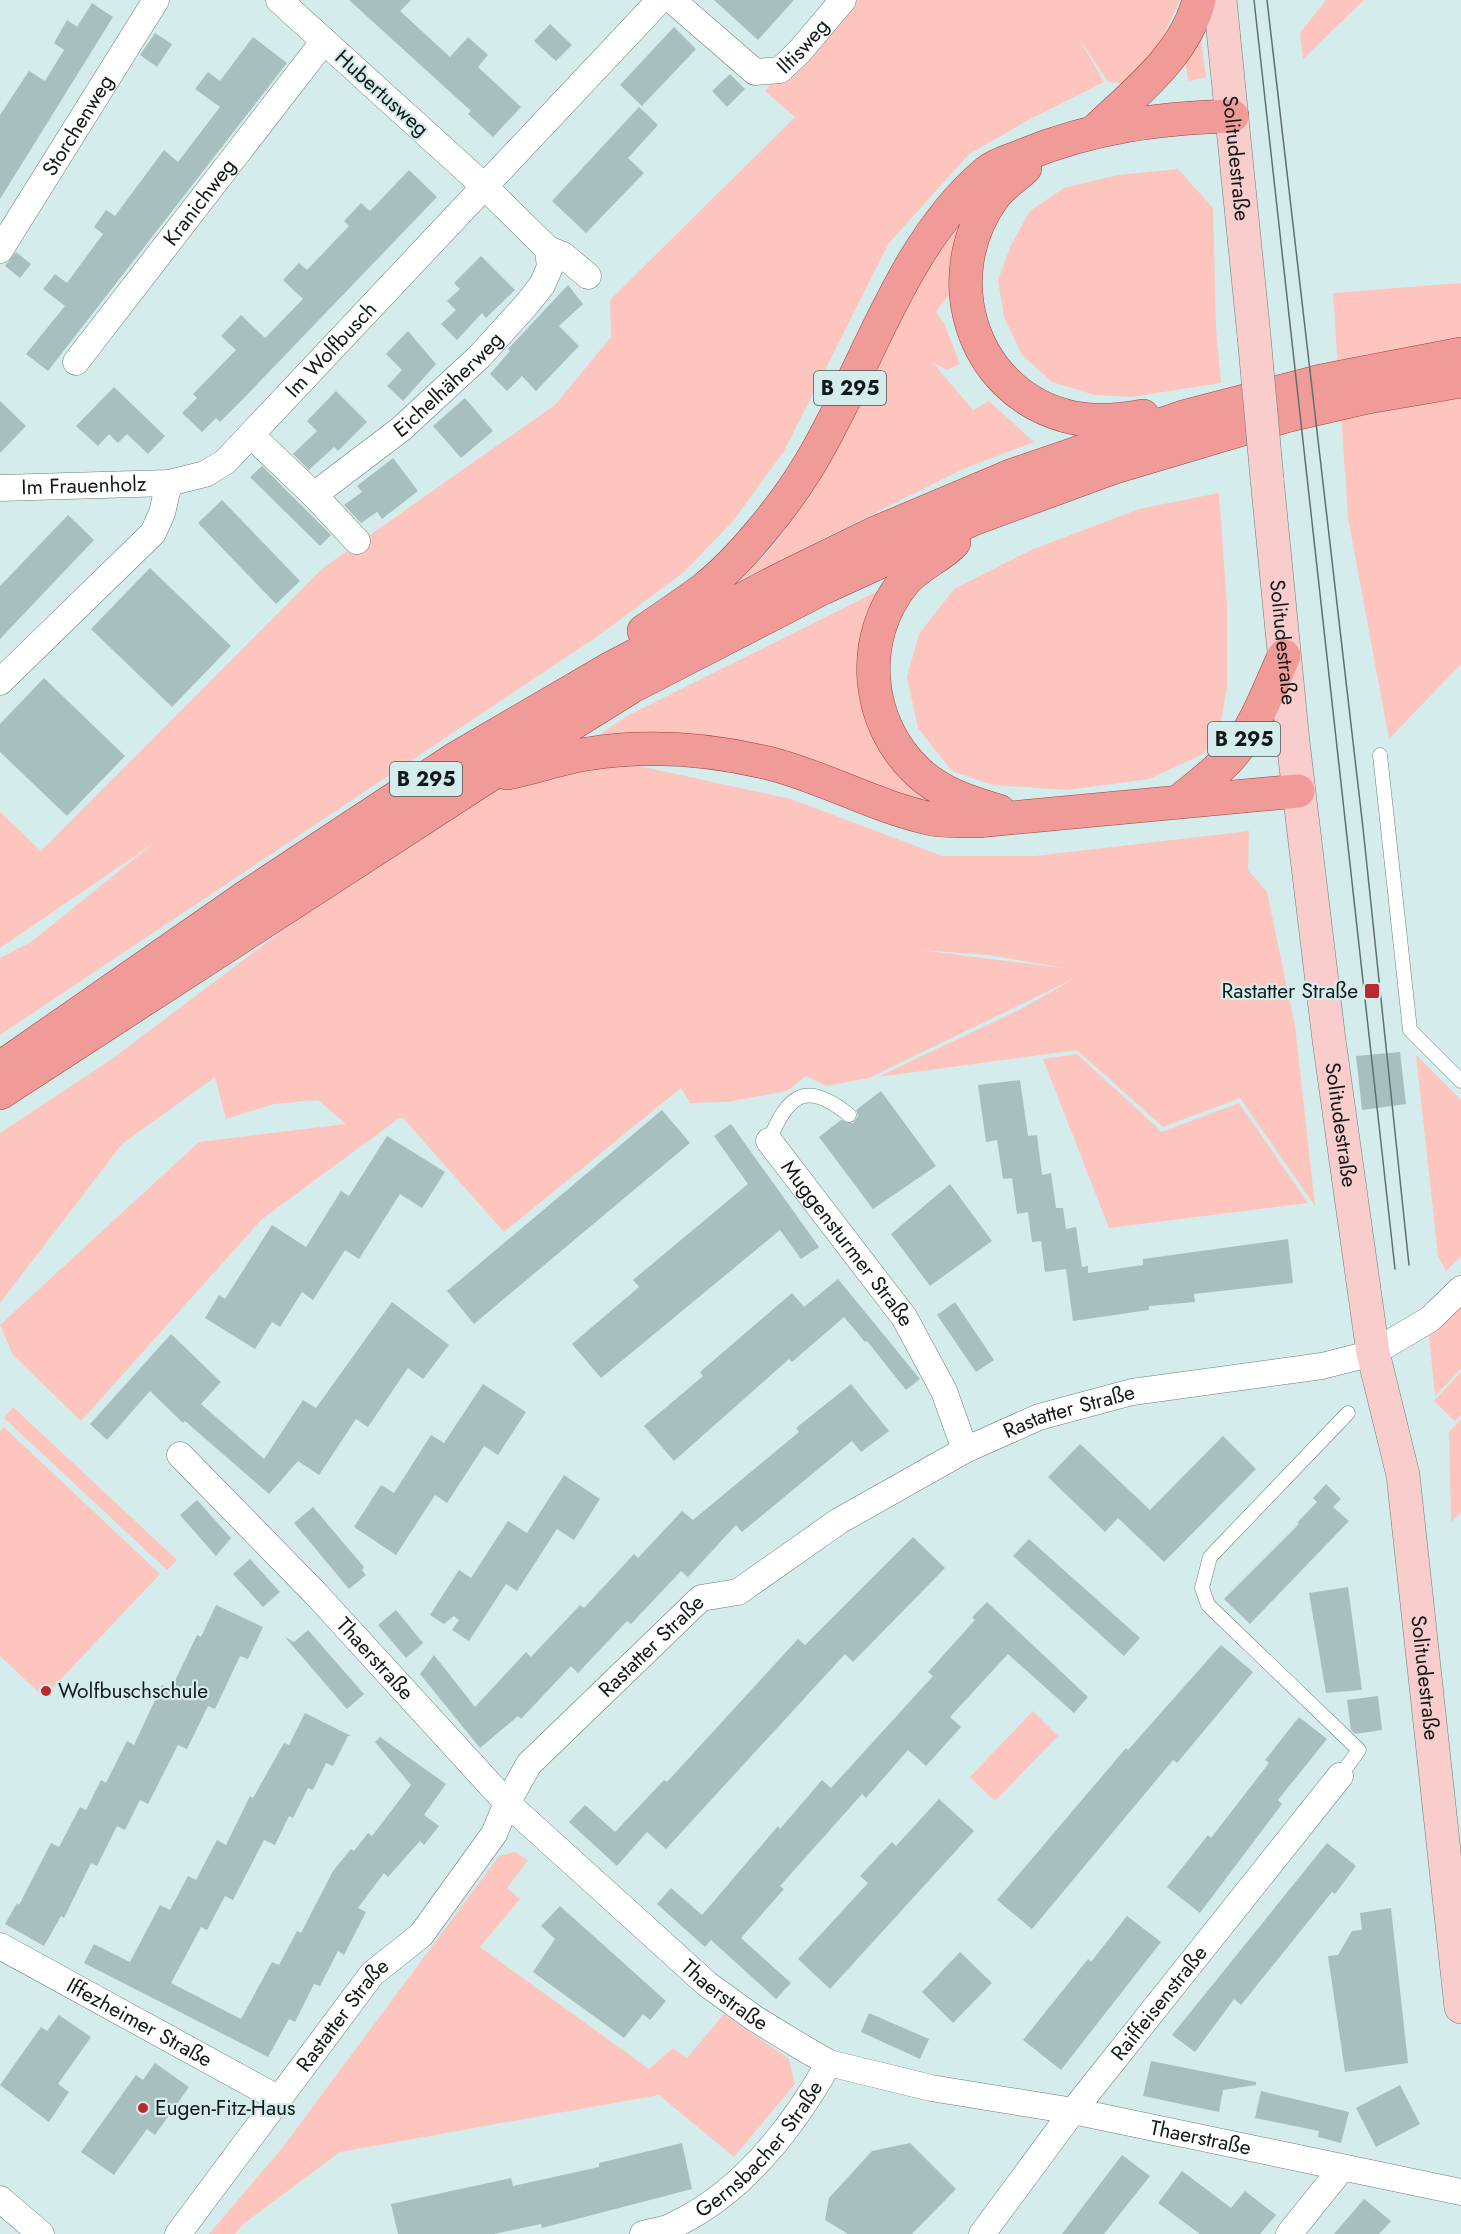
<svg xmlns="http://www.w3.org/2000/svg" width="1461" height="2234" font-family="Jost,sans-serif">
<rect width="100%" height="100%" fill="#d5ecec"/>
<path fill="#fec4be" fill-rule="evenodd" d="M840,0H1180L1162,38L1131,84L1108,82L1078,37L1104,82L1030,119L969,154L889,243L784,451L734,520L684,572L598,636L0,1035V958L31,942L154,843L0,948V812L41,851L323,568L555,405L611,337L610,300L795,117L765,91Z
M1326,0H1364L1303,59L1300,33Z
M1200,32L1206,77L1188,81L1185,59Z
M1178,169L1213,208L1216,329L1221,383L1131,397L1095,395L1052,382L1022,355L1004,317L998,280L1011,245L1030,211L1064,188L1118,175Z
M964,216L950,294L936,312L944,323L960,364L947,370L933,363L973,410L989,401L1034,442L963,469L741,580C753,567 767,554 778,539C852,439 887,315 964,216Z
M1461,283V664L1389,739L1348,518L1333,293Z
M1219,493L1227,605V687L1219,732L1203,754L1149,779L1067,790L993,785L952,771L918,728L907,677L919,634L954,589L1031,550L1139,509Z
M890,585L859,653L860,701L876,739L938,807L587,743L627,716Z
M584,754L791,799L942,856H1035L1249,831L1248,870L1267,892L1295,1026L1315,1206L1240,1098L1163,1127L1077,1050L878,1077L1021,1009L1075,978L869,1078L826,1086L806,1076L787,1091L727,1102L690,1103L681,1088L504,1232L403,1118L393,1119H398L262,1219L81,1421L13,1355L0,1325L199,1142L346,1124L318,1100L274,1104L226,1119L215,1077L122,1144L0,1303V1133L112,1059L485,778ZM920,950L989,955L1070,969Z
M1077,1054L1162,1132L1239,1103L1308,1203L1109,1228L1043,1059Z
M1416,1055L1461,1100V1256L1446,1271L1438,1256Z
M1461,1302V1369L1435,1396L1429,1335Z
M1461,1372V1415L1455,1421L1434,1401Z
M13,1407L177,1560L167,1570L4,1418Z
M1461,1419V1512L1451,1522L1449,1432Z
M4,1427L160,1574L44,1697L0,1656V1431Z
M1033,1711L1058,1736L995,1801L970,1777Z
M515,1852L528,1860L507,1888L520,1899L480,1947L649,2069L673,2048L687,2058L724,2014L789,2059L795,2084L734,2157L659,2095L340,2152L242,2225L235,2234H209L283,2147L499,1856Z"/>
<path fill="#a8bfbf" d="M349,0H411L400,11L450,57L468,37L488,55L478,67L521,107L493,137L468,114L471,111Z
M714,0H794L758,40Z
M92,3L113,17L0,199V115L29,71L45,81L64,50L54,43L67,20L77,27Z
M550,24L572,45L556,61L534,41Z
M674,27L696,49L642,106L620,85Z
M155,33L172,44L157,67L140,55Z
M253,37L287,63L48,371L26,354L65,306L43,289L55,274L67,283L103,234L94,227L106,210L115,216L164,150L178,162L220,107L195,89L208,72L220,81Z
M730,74L745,89L727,107L712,91Z
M639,107L658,125L628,158L644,173L586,233L552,201Z
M409,170L437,197L243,399L220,422L216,418L202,432L182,413L197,398L193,394L236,350L221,336L241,315L265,338L303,299L283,280L299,263L307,270L349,226L344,221L361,203L370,211Z
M16,252L31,264L20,278L5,266Z
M481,256L515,290L486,318L482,313L457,340L441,324L456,310L447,301L460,289L454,283Z
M568,285L583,304L559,326L579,346L536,391L522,376L507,391L490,374L510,351L508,349Z
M408,331L436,364L403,401L387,386L402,370L386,354Z
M114,387L165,436L148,454L127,434L118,443L109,434L98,446L76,426Z
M336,391L367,422L338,451L334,447L309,470L293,454L317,431L307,421Z
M465,398L493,431L461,458L433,426Z
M0,401L26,426L0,453Z
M393,458L418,491L382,519L377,512L361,523L344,505L362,492L357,486Z
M262,466L331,535L320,546L250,477Z
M222,500L300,581L276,604L198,523Z
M68,515L94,540L0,639V586Z
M150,568L231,646L172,707L91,629Z
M44,678L125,756L67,816L0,752V724Z
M1400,1052L1406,1104L1362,1110L1356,1056Z
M1020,1080L1028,1136L1037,1135L1042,1175L1051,1173L1056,1208H1063L1066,1229L1076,1227L1082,1267L1088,1266V1273L1143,1265V1259L1288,1239L1293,1283L1194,1294L1195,1302L1149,1306V1310L1073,1321L1066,1269L1045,1272L1041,1241L1032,1242L1028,1212L1017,1214L1012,1178L1003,1179L997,1140L986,1142L978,1085Z
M881,1091L936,1166L873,1209L819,1137L841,1120L853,1123L858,1116L856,1110Z
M662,1110L690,1143L474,1324L447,1291Z
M731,1124L819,1247L801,1259L780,1230L601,1378L572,1344L639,1287L633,1280L748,1184L714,1136Z
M387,1136L445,1172L422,1208L400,1194L359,1259L345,1250L313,1300L302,1292L280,1327L272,1322L255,1349L205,1318L219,1295L225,1299L272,1225L306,1247L341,1191L349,1196Z
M950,1184L992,1241L930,1286L891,1234Z
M838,1279L920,1379L906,1390L867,1341L865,1342L844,1317L792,1362L789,1359L674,1461L644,1426L703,1376L700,1372L792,1293L804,1307Z
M392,1302L449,1345L423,1379L408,1368L368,1427L356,1419L319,1475L298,1461L269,1494L185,1421L183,1423L150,1391L107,1440L90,1424L171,1334L221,1382L201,1404L264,1459L303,1400L316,1408Z
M955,1302L994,1360L976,1372L937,1315Z
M483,1384L526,1412L498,1455L484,1446L447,1503L435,1495L396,1555L354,1527L381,1485L394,1493L431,1435L444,1443Z
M851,1384L889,1431L861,1452L852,1441L742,1532L736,1525L688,1577L681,1571L631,1624L627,1621L578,1673L571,1666L521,1719L518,1716L480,1748L420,1674L434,1655L475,1707L526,1652L531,1657L580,1605L584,1608L634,1554L638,1558L682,1511L693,1520L799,1432L796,1428Z
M1223,1436L1256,1469L1164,1562L1118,1518L1105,1532L1048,1477L1080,1444L1150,1510Z
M564,1475L600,1499L574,1540L557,1529L517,1591L506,1584L469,1641L452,1630L459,1620L454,1616L444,1624L430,1615L459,1570L471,1578L508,1521L527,1533Z
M1326,1484L1341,1499L1333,1507L1349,1521L1250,1624L1224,1599L1299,1524L1297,1523L1317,1502L1313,1498Z
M197,1500L231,1538L216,1556L180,1515Z
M313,1507L364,1567L362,1570L366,1575L349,1589L294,1523Z
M913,1537L945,1568L853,1662L845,1654L666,1849L647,1832L617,1866L569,1822L585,1805L615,1832L664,1780L667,1782L798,1639L805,1645Z
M1029,1539L1140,1638L1124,1656L1013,1556Z
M250,1559L280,1592L263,1607L233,1574Z
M1348,1587L1362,1690L1326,1693L1309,1593Z
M987,1602L1088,1697L1074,1713L1008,1654L950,1717L961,1727L926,1766L908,1750L866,1798L862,1794L780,1886L784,1889L741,1938L791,1983L776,1999L711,1940L705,1947L657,1904L671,1888L702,1915L778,1826L780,1829L822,1780L831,1788L933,1676L928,1672L975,1620L972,1617Z
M216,1605L263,1627L248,1659L240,1656L215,1709L208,1706L187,1749L178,1745L148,1804L140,1800L125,1830L117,1826L97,1866L91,1863L64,1918L61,1916L44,1946L5,1924L17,1903L19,1905L51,1843L59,1847L80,1807L86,1810L101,1780L106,1783L127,1741L134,1745L162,1685L171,1689L197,1635L201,1637Z
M396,1610L423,1643L406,1658L378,1625Z
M308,1630L364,1694L347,1709L285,1637L294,1642Z
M1221,1645L1253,1672L1177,1763L1173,1760L1032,1929L997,1900L1126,1748L1128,1750Z
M1378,1696L1382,1730L1355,1734L1351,1730L1347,1700Z
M305,1713L351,1736H348L333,1766L326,1763L313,1790L308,1788L293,1818L289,1816L275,1845L264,1840L233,1900L225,1896L207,1930L201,1927L171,1983L241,2019L272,1962L279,1965L297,1931L301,1933L333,1871L351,1849L354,1851L368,1833L372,1836L411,1785L375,1742L380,1737L446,1784L424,1815L439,1826L424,1845L420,1841L388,1877L384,1873L358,1908L366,1912L344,1955L338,1951L320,1986L314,1984L295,2022L289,2019L268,2057L84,1963L94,1944L130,1962L160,1905L170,1910L188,1876L196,1880L217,1840L226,1845L250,1796L253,1798L284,1743L289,1745Z
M1299,1717L1327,1739L1278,1800L1282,1804L1200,1913L1167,1887L1208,1835L1211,1838L1269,1763L1265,1760Z
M939,1799L974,1831L830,1989L798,1959L868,1883L860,1876L892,1842L896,1846Z
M1327,1843L1356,1866L1335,1894L1332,1892L1241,2005L1234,1999L1195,2052L1172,2035Z
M560,1906L666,2001L650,2020L643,2014L624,2038L533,1972L555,1939L541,1926Z
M1391,1908L1408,2063L1345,2072L1328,1956L1338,1955L1352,1931L1362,1930L1360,1913Z
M1127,1916L1161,1942L1061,2070L1023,2040L1088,1959L1091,1962Z
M960,1952L992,1983L953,2023L922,1992Z
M869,2013L929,2039L920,2059L861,2032Z
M59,2015L91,2037L58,2084L69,2092L49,2122L0,2085L41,2027L47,2031Z
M1151,2061L1256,2082V2085L1223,2090L1219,2112L1143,2096Z
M155,2063L189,2087L155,2135L147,2129L114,2175L81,2152L136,2075L143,2080Z
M1400,2085L1420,2124L1376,2147L1356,2108Z
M1261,2091L1349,2112L1341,2143L1318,2137L1319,2131L1255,2118Z
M682,2143L692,2189L542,2228L541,2224L494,2234H398L391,2204L511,2178L513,2186L599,2167V2163Z
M910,2143L956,2189L912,2234H848L825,2220L829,2198L872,2151Z
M1122,2155L1150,2176L1104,2234H1062Z
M1182,2171L1231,2208L1245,2191L1276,2215L1260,2234H1200L1158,2203Z
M1364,2199L1391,2221L1379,2234H1334Z"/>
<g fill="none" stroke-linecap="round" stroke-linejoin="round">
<defs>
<path id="lane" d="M1380,755L1410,1030L1461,1081
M769,1141C788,1094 806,1080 849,1115
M1340,1776L1359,1750L1208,1605L1202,1588L1210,1557L1348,1413"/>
<g id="street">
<path id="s1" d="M672,0L755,72L780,70L799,52L843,0"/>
<path d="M548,249L563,255L588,276"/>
<path id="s2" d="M0,250L156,0"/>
<path id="s3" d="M76,362L324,41"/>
<path id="s4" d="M251,435L314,495L401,429L480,356L527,304L542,285L550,267L548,249L485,187L279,0"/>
<path id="s5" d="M0,488L169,483L205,474L225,462L660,0"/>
<path d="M314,495L357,541"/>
<path d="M0,682L153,533L162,513L169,483"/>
<path id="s6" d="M769,1141L904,1317L944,1391L965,1450"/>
<path id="s7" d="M180,1455L316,1594L507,1803L707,1984L754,2018L803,2048L829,2063L931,2088L1073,2111L1461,2192"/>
<path id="s8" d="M0,1946L279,2099"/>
<path d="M0,2199L41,2234"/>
<path id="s9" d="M178,2234L372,1974L421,1935L494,1834L507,1803L529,1764L701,1598L738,1592L839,1521L965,1450L1039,1417L1132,1392L1322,1366L1373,1353L1430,1319L1461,1289"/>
<path id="s10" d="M643,2234C653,2231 665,2230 674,2225C742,2193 793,2127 829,2063"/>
<path id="s11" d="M982,2234L1073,2111L1340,1776"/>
<path d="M1289,2234L1342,2168"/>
</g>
<g id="secondary">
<path id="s12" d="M1220,0L1254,336"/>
<path id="s13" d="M1267,479L1293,742L1329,1040L1373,1353L1403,1475L1461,2007"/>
</g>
<path id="primary" d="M1096,130C1135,93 1185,55 1199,0
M1025,168C1016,176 1003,185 995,195C936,273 969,390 1066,416C1092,423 1117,421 1143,416
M954,542C941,557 918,565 904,582C858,638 865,723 918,772C940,793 971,803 999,811
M644,631C664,617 684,604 704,589C740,561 785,505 809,465C867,370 900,245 987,172C996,164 1013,160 1024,155C1092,127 1159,118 1232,116
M507,773C534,768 560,758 587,754C649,744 711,749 772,764C826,778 876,807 932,819C946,822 963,820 978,821L1298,791
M1178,802C1196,787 1216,773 1231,756C1256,727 1268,691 1284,656
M0,1068L246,897L455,759L611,668L785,577L873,534L1013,475L1183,417L1321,381L1461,354
M0,1093L485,778L631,687L823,588L973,519L1112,468L1286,416L1368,397L1461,381"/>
</defs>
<use href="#lane" stroke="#687e7d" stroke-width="15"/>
<use href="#street" stroke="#687e7d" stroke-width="27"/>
<use href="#secondary" stroke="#687e7d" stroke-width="34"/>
<use href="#primary" stroke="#9d433f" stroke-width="34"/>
<use href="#lane" stroke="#fff" stroke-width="14"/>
<use href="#street" stroke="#fff" stroke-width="26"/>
<use href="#secondary" stroke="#f8cdcb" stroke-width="33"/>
<use href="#primary" stroke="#f19b98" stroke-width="33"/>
<path stroke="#616f6f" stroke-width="1.5" d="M1254,0L1395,1269
M1267,0L1363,828L1409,1265"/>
<defs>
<path id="secondary-bridge" d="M1254,336L1267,479"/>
</defs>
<use href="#secondary-bridge" stroke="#687e7d" stroke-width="34" stroke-linecap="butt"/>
<use href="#secondary-bridge" stroke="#f8cdcb" stroke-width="33"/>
</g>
<g fill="#ba2a2c" stroke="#d5ecec" stroke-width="2">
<rect x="1364" y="983" width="16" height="16" rx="3"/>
<circle cx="46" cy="1691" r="6"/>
<circle cx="143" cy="2108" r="6"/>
</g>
<g text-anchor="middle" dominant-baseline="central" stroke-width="4.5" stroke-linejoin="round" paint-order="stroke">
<g fill="#d5ecec" stroke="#4c5858" stroke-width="1.5">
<rect x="814" y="371" width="72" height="34" rx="4.5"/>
<rect x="1208" y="722" width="72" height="34" rx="4.5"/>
<rect x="390" y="762" width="72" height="34" rx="4.5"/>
</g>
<g font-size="20" font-weight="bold" fill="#111919">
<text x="850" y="388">B 295</text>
<text x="1244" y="739">B 295</text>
<text x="426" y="779">B 295</text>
</g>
<g font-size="21" fill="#111919" stroke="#d5ecec">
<text stroke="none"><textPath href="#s1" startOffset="168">Iltisweg</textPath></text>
<text transform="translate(382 93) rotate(42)">Hubertusweg</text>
<text stroke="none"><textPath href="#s2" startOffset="147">Storchenweg</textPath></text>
<text stroke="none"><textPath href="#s12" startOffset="159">Solitudestraße</textPath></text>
<text stroke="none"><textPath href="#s3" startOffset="202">Kranichweg</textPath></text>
<text stroke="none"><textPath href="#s5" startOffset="384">Im Wolfbusch</textPath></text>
<text stroke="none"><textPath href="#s4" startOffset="261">Eichelhäherweg</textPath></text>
<text stroke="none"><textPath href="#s5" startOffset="84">Im Frauenholz</textPath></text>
<text stroke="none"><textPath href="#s13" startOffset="164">Solitudestraße</textPath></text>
<text stroke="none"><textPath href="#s13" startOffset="650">Solitudestraße</textPath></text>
<text stroke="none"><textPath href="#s6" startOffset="129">Muggensturmer Straße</textPath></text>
<text stroke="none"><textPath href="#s9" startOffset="1246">Rastatter Straße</textPath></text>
<text stroke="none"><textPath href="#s9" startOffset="760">Rastatter Straße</textPath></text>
<text stroke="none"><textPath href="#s7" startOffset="282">Thaerstraße</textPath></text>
<text stroke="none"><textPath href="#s13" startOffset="1210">Solitudestraße</textPath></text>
<text stroke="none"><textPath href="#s7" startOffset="768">Thaerstraße</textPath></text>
<text stroke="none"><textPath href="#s11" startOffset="291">Raiffeisenstraße</textPath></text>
<text stroke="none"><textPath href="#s9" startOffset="274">Rastatter Straße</textPath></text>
<text stroke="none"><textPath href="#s8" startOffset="159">Iffezheimer Straße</textPath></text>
<text stroke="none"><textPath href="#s7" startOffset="1272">Thaerstraße</textPath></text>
<text stroke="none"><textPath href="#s10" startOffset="148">Gernsbacher Straße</textPath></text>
</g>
<g font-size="21" fill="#111919" stroke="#d5ecec" text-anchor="start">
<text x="1358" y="991" text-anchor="end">Rastatter Straße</text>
<text x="58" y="1691">Wolfbuschschule</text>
<text x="155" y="2108">Eugen-Fitz-Haus</text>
</g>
</g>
</svg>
